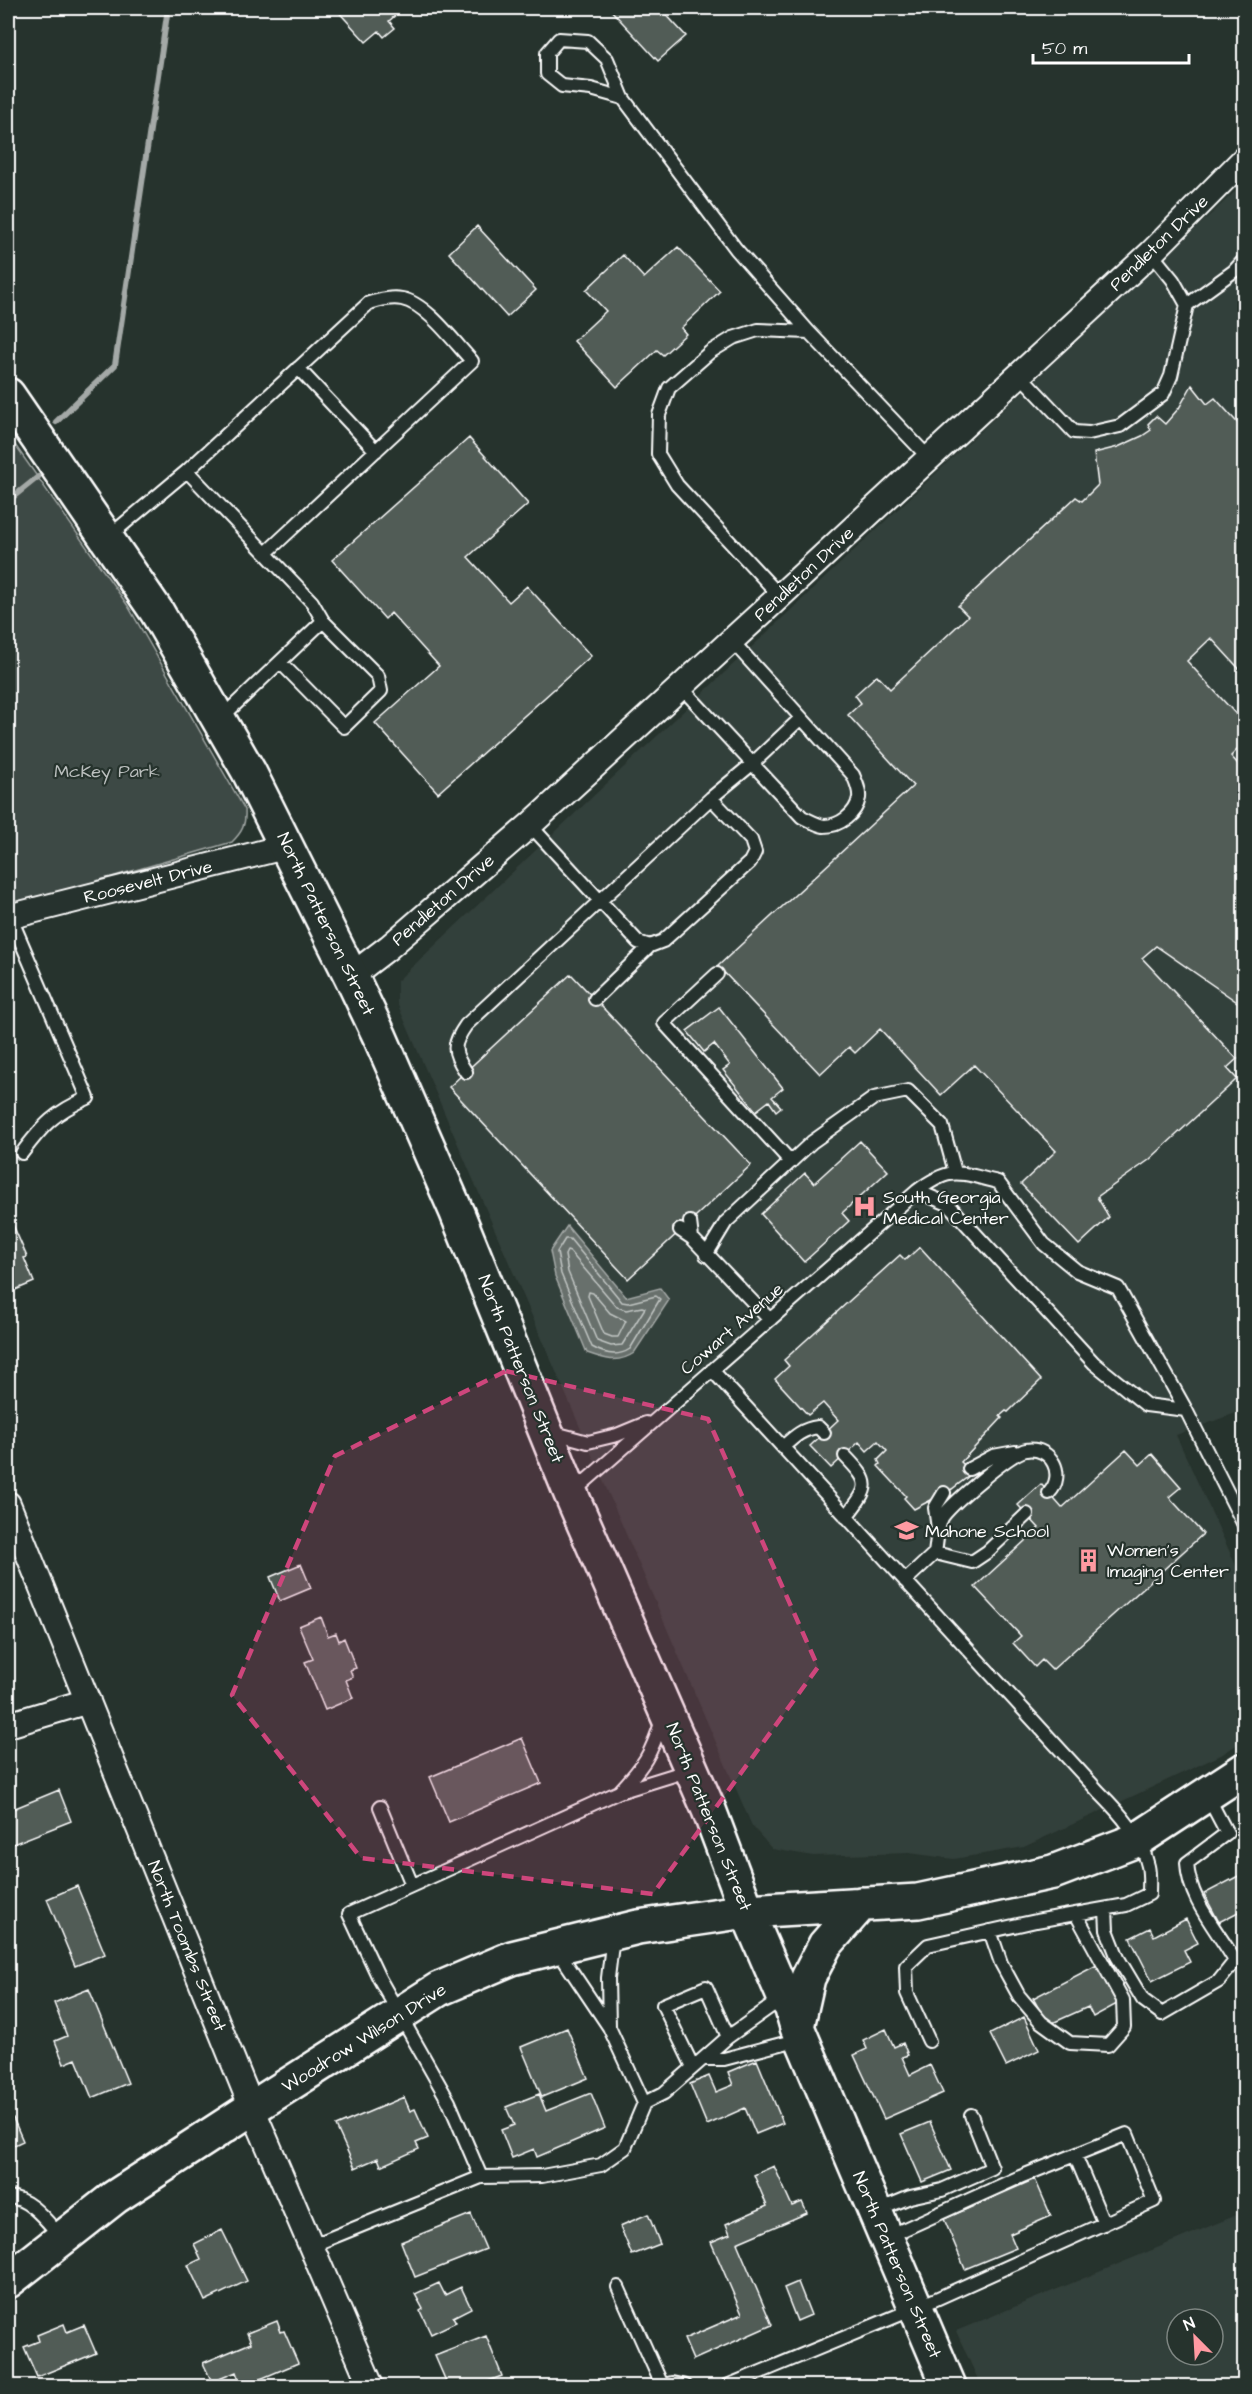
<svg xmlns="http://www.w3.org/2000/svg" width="1252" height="2394" font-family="'Architects Daughter',sans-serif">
<rect width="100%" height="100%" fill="#26332d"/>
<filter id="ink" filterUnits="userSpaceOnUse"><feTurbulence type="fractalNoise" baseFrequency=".0167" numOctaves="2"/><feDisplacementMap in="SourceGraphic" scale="12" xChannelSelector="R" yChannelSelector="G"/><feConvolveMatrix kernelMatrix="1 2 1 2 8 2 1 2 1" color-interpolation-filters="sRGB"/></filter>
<g filter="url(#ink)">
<path fill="#333f3a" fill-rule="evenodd" d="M1244,183V1410L1176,1435L1244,1583V1740L1221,1755L1024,1847L954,1859L909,1853L813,1856L772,1849L752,1826L397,1003V981Z
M1244,2212V2386H981L956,2331ZM1177,2319H1213V2355H1177Z"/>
<path fill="#3e4944" stroke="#9ea4a2" stroke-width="1.5" d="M8,435L128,606L245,810C246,825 242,832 232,842L8,907Z"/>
<path fill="#67706c" stroke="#a4a9a7" stroke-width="1.5" d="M567,1226L626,1297L660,1288L669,1300L634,1353C618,1364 604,1359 587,1353L555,1276L550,1251Z"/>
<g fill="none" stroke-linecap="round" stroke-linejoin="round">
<path stroke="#c2c6c4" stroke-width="1.5" d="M565,1239H570L622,1302L628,1303L656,1296L660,1299L630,1349C618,1357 604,1354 592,1347L561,1274L557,1252Z
M567,1251L570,1252L617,1307L626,1310L642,1307L645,1308L622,1345L611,1346L597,1341L568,1272L565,1255Z
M589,1292L593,1293L610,1313L626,1321L618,1337H612L604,1334L588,1296Z"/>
<path stroke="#a4a9a7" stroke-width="6" d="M56,422L115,365L168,8
M8,501L38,477"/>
</g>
<path fill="#515c57" stroke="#fff" stroke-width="1.5" d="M335,8H393L398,13L389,21L395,28L384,37L379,31L366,42Z
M609,8H660L686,36L658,61Z
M477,226L536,290L507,317L449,253Z
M678,247L720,291L681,328L686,334L663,355L657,350L617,387L574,341L606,311L586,290L623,255L644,278Z
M1192,385L1207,404L1215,398L1244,430V674L1211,638L1187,661L1244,723V743L1231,756L1244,771V1000L1243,1006L1156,946L1142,958L1237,1059L1227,1068L1237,1079L1149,1160L1097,1197L1109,1217L1079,1245L1021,1184L1056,1151L974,1065L941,1095L880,1029L855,1053L849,1047L820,1074L718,966L913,786L848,715L861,703L855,695L877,675L890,689L968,616L958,606L1076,497L1082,501L1098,485L1094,453L1118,447L1142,436L1151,430L1148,424L1156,416L1165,424L1179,408Z
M469,438L528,504L468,557L509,602L527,586L591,656L438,793L375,723L439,666L391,613L385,619L332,560Z
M571,974L751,1165L628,1279L449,1087Z
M719,1007L783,1088L772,1097L781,1107L776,1111L769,1101L756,1111L723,1070L730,1065L714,1044L704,1052L687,1031Z
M860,1141L888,1171L842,1213L849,1221L804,1262L761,1214L805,1173L814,1183Z
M10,1218L27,1257L24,1258L34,1282L8,1293V1219Z
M920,1247L1041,1380L1008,1412L1006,1411L1000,1416L1002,1418L961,1462L973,1473L952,1489L914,1509L904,1498L906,1496L878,1466L880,1464L878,1460L887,1451L878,1441L867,1451L859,1442L831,1468L810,1446L838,1420L823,1403L808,1415L775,1379L789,1366L784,1360L900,1255L905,1260Z
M1126,1450L1140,1465L1152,1454L1181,1487L1169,1497L1203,1534L1052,1670L1042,1660L1035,1667L1013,1643L1021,1636L975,1587L1039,1528L1018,1505L1041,1484L1062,1508Z
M301,1564L311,1588L280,1601L270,1577Z
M321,1617L328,1636L336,1633L339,1641L344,1638L356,1668L350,1670L353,1677L346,1680L353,1698L325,1710L305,1662L313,1659L299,1626Z
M522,1738L541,1783L449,1822L430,1777Z
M59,1790L71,1821L8,1846V1811Z
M1244,1873V1909L1219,1922L1204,1894Z
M77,1886L105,1954L75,1966L47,1899Z
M1186,1919L1198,1943L1184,1950L1190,1962L1152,1981L1130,1938L1150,1928L1154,1936Z
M1097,1965L1117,2004L1093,2017L1088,2007L1048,2025L1033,1998Z
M89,1989L128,2083L92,2098L76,2059L64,2064L55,2041L67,2036L54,2003Z
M1024,2017L1039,2050L1006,2066L990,2034Z
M567,2028L588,2078L542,2097L521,2047Z
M886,2029L894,2047L903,2043L908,2055L902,2057L910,2075L930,2065L943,2093L884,2119L854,2055L867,2049L863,2040Z
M757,2060L783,2123L756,2134L745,2108L707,2125L690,2084L709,2076L716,2092L733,2085L728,2072Z
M591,2093L605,2128L537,2157L534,2149L512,2158L501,2130L514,2125L506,2107L539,2094L546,2111Z
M404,2097L410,2111L415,2109L428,2138L416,2143L419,2149L381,2166L378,2158L355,2168L336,2126Z
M13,2118L23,2141L8,2148V2120Z
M930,2122L951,2170L922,2182L901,2134Z
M774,2166L792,2206L802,2202L807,2213L737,2243L772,2325L693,2360L684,2339L742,2314L711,2242L730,2234L726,2224L767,2206L754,2175Z
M1035,2179L1051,2216L1010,2234L1016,2248L965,2269L944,2219Z
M471,2214L486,2249L415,2277L401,2242Z
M648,2214L660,2244L632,2255L620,2226Z
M222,2230L247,2281L205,2301L188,2265L201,2259L194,2244Z
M798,2282L811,2315L797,2321L784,2288Z
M439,2283L445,2295L461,2287L471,2308L453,2317L456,2322L431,2334L420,2311L423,2309L415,2294Z
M277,2321L281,2332L284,2331L298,2363L260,2379L262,2382L251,2386H241L236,2372L212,2382L203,2363L251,2343L247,2333Z
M64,2324L67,2332L84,2325L96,2353L37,2377L24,2347L39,2341L37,2335Z
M486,2336L502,2376L475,2386H463L462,2384L448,2386L435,2356Z"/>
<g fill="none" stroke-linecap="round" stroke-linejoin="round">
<defs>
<path id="service" d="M623,98L591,89L562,86L547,74V53L559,39L588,41L607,59L623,98L736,249L809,332L929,458
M1187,305L1234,271L1244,260
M298,368L376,451
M1020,375L1074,432L1089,433L1120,426L1163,394L1171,376L1187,305L1173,280L1151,253
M187,471L369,303C380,300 391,297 402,299C426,303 455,343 472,361L266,553
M107,538L187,471L312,602L323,621
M780,596L677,485L658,454L659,415L669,388L710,352L733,338L758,330L809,332
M681,687L802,817C809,820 817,825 824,826C840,826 856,814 859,798C860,790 856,782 853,775L732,641
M220,719L323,621L378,676L381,691L344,727L281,663
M530,825L638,942L650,946L663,941L750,862L755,852L751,840L711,798
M10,916L88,1098C55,1112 43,1125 22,1153
M717,974L664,1023L791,1162
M595,999L650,946
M466,1072C452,1051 452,1045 466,1025L711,798L752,764L801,718
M917,1191L948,1204L1094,1363L1146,1405L1186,1410
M690,1222L692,1238
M680,1230L692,1238L770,1320
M706,1255L726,1222L812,1142L874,1098L908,1091L942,1125L955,1172
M712,1370L1099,1792C1119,1812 1142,1837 1148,1866C1150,1875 1149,1885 1149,1894L1126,1905L1036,1921L928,1945L906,1966L907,1993L929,2041
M551,1432L588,1442L617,1435L646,1423
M783,1447C794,1437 802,1429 818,1427L824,1433
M845,1456C872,1484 870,1486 846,1517
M969,1469L993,1456L1015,1452
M572,1493L917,1191C952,1165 959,1173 998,1182L1044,1244L1077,1271L1118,1288L1186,1410L1244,1525
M1027,1514L987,1552L972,1562L935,1553C937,1542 937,1525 943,1516C954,1502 1010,1453 1026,1450C1052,1446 1066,1475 1049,1493
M938,1528L935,1508L944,1493
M905,1581L935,1553
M620,1791C644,1765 651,1755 662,1720
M380,1807L412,1885
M1106,1909L1107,1930L1118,1958L1143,2000L1162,2014L1219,1981L1235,1961C1217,1929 1189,1901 1187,1863L1227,1833L1208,1797
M990,1931L1001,1963L1019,1996L1041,2022L1070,2043L1108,2045L1124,2027L1123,2000L1076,1914
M556,1948L609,2027L644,2103
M609,2026L608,1978L613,1936
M704,2059H724L800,2039
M693,2067L663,2005L706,1987L728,2037
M1075,2155L1104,2224
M481,2177L449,2102L379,1978L349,1914L619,1792L690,1770
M8,2197C31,2198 47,2222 62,2238
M876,2211L910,2197L942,2190L992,2168L971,2115
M311,2246L481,2177L542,2176L601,2165L625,2148L644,2103L664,2093L728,2037L784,1997
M618,2287L662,2385
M660,2386L672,2383L686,2386
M727,2386L916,2308L1154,2201L1127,2134L1020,2177L887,2237"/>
<path id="minor" d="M8,917L288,846
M351,976L389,947L530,825L780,596L1151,253L1244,159
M8,1504L252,2108L371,2386
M8,1725L88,1701"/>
<path id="secondary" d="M8,395L157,612L249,772L351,976L380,1037L457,1213L571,1494L709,1810L747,1911L784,1997L791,2006L797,2027L949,2386
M797,2027L808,1978L825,1945L861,1904
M8,2281L115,2197L252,2108L439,1989L512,1958L638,1927L747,1911L918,1901L1053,1872L1137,1840L1244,1770"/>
</defs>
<use href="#service" stroke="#fff" stroke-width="16"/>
<use href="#minor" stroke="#fff" stroke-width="28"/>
<use href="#secondary" stroke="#fff" stroke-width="38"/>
<use href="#service" stroke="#26332d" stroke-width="12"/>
<use href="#minor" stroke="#26332d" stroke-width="24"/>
<use href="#secondary" stroke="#26332d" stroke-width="33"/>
</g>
</g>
<path fill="#ce467c" fill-opacity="0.2" stroke="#ce467c" stroke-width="4.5" stroke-dasharray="12 8" stroke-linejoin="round" d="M506,1371L708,1419L818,1667L653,1894L361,1858L232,1695L335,1456Z"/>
<defs>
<symbol id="hospital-bare" viewBox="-9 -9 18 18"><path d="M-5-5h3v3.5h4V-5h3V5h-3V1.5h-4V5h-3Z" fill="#ff9aa2" stroke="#26332d" stroke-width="2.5" paint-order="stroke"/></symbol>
<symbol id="school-bare" viewBox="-9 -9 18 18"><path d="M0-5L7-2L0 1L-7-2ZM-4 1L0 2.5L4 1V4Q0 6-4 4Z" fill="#ff9aa2" stroke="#26332d" stroke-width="2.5" paint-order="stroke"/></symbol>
<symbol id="building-bare" viewBox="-9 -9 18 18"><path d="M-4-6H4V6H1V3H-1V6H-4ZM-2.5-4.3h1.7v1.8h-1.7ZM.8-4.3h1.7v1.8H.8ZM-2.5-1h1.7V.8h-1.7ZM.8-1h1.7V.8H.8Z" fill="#ff9aa2" stroke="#26332d" stroke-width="2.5" paint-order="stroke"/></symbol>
</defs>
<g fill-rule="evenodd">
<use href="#hospital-bare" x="848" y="1190" width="33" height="33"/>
<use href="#school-bare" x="890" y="1514" width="33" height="33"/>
<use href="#building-bare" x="1072" y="1544" width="33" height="33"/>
</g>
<g text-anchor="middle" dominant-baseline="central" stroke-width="4.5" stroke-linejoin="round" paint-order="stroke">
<g font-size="18" fill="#fff" stroke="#26332d">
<text transform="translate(1159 243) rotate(-44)">Pendleton Drive</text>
<text transform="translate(804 574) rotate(-43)">Pendleton Drive</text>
<text transform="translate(148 882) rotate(-14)">Roosevelt Drive</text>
<text transform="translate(443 900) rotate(-41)">Pendleton Drive</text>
<text transform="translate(326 924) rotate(64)">North Patterson Street</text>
<text transform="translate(732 1329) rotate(-41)">Cowart Avenue</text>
<text transform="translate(521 1369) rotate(68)">North Patterson Street</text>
<text transform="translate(709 1817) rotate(68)">North Patterson Street</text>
<text transform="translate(187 1946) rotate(68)">North Toombs Street</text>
<text transform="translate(364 2038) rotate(-32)">Woodrow Wilson Drive</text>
<text transform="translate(897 2265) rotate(67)">North Patterson Street</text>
</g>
<g font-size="18" fill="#bbbfbe" stroke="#26332d">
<text x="107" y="771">McKey Park</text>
</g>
<g font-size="18" fill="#fff" stroke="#26332d" text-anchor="start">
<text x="883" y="1197">South Georgia<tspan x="883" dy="21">Medical Center</tspan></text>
<text x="925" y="1531">Mahone School</text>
<text x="1107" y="1550">Women's<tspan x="1107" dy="21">Imaging Center</tspan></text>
</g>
</g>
<rect width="1252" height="2394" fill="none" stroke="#26332d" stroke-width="30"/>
<rect x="15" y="15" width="1222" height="2364" fill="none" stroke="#fff" stroke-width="2" filter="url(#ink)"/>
<g transform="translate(1195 2337) rotate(336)"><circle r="28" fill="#26332d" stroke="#7d8581" stroke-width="1.5"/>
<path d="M0-4.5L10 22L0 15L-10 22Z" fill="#ff9aa2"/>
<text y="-9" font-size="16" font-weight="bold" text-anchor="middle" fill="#ffffff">N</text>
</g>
<path d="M1033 54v9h156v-9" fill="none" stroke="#ffffff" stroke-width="3"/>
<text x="1042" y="54" font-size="18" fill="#ffffff" stroke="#26332d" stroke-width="4.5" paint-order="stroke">50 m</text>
</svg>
